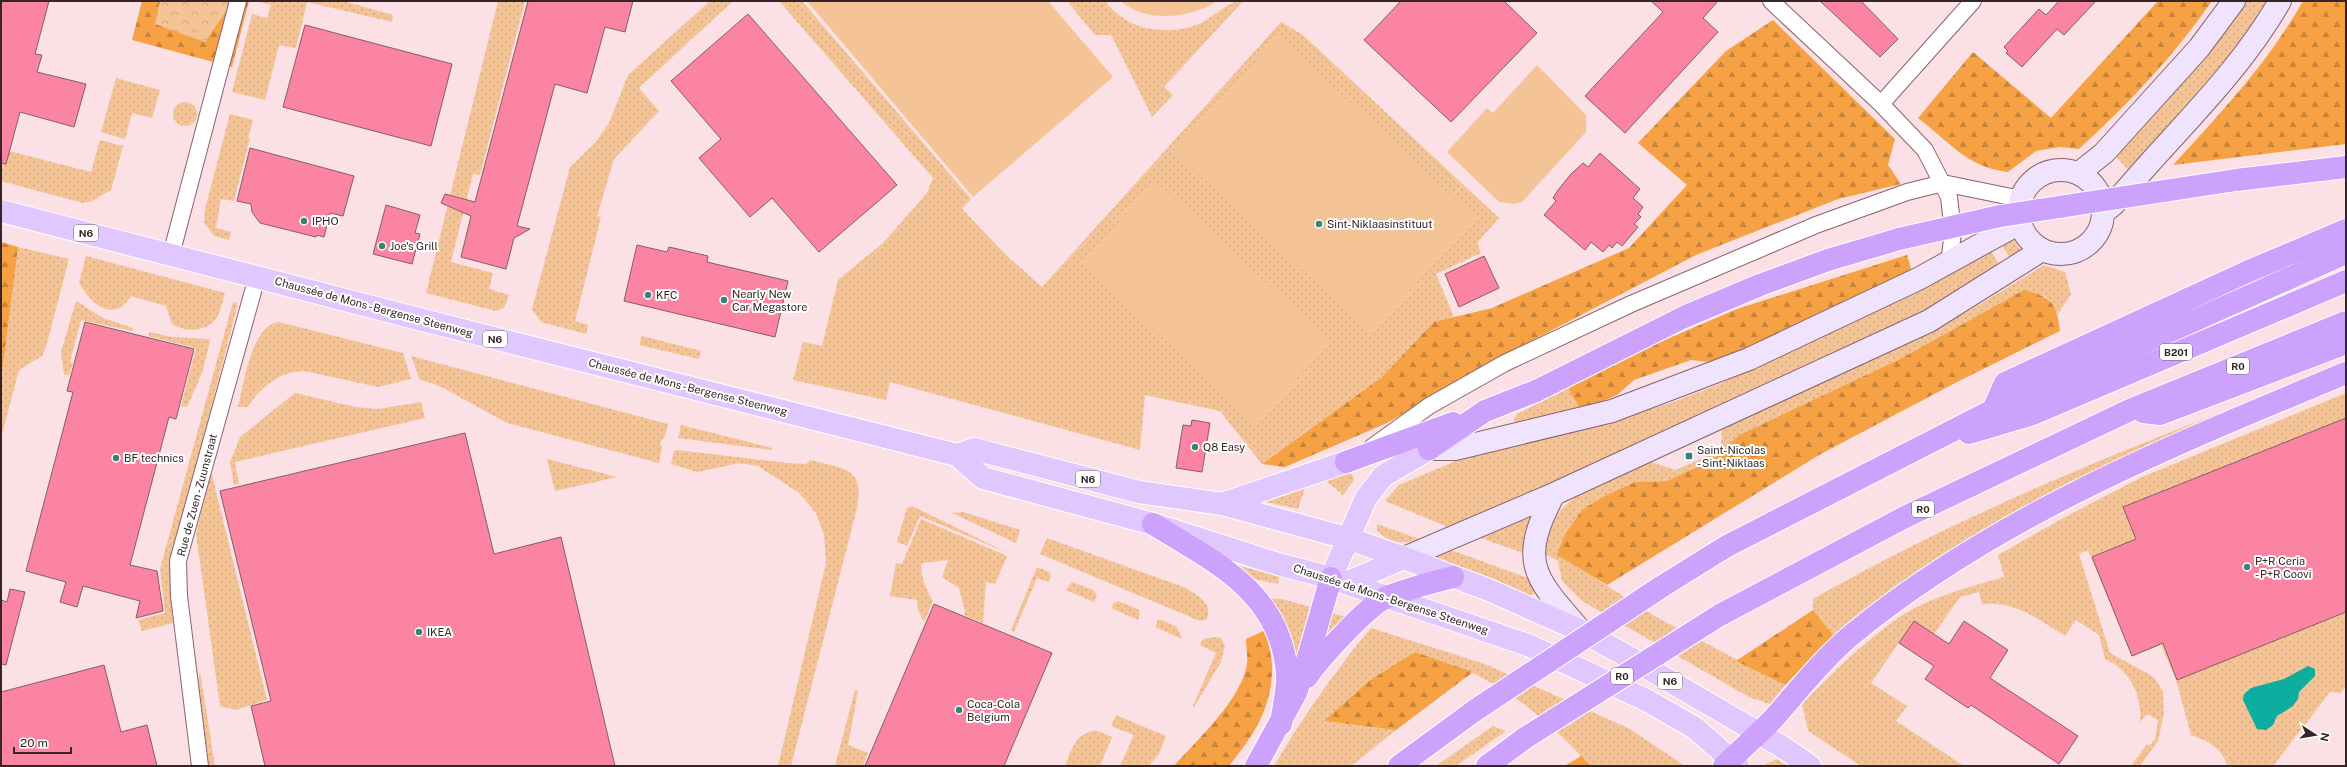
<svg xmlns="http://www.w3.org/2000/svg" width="2347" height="767" font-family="'Public Sans',sans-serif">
<defs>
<pattern id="grass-dots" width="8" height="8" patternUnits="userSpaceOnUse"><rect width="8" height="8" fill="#f4c497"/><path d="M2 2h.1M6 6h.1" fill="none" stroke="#d2a882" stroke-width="1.8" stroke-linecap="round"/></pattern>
<pattern id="forest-firs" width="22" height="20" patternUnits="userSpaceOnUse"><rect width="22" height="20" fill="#f6a144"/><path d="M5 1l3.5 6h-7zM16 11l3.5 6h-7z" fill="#c88339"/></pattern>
<pattern id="park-crowns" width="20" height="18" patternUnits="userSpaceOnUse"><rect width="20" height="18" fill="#f4c497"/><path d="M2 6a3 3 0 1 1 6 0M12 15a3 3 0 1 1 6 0" fill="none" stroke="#d2a882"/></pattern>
</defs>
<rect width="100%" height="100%" fill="#fbe0e5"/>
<path fill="url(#grass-dots)" d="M256,1H343L393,15L392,22L307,2L296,48L279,45L265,100L232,92L252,14L267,18L271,5Z
M498,1H525L480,175L473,174L451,262L493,273L489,289L509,295L504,308L496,311L426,293Z
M710,1H733L639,88L659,111L614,159L597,216L601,217L575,321L588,325L586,334L541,322L532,309L570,167L595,143L609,123L628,75Z
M779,1H802L971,199L962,209L1006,255L1042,287L1281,22L1303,35L1499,218L1477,243L1481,253L1436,274L1454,317L1434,322L1382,377L1262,464L1220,411L1145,395L1140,450L890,382L886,400L793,380L803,342L822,346L838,280L883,243L927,193L933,178Z
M1067,1H1105C1110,7 1116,14 1123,18C1143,33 1181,34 1203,22C1216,15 1228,1 1243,1L1164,87L1173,95L1152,117L1111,35H1095Z
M2241,1H2272L2243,44L2129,171L2114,154Z
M116,78L160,90L152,118L132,113L125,139L101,132Z
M173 114a12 12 0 1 1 24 0a12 12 0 1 1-24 0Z
M230,114L253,120L248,138H250L234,201L221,199L216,228L231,232L229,240L214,236L204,222L205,209Z
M100,140L123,146L111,190L92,201L83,203L1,181V149L91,172Z
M2007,238L2014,240L2021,251L2013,262L2000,243Z
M18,247L69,259L46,347L42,356L19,370L1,438V317Z
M1990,249L2002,270L1950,301L1661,436L1448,527L1385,501L1399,485L1465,457L1668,404L1720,384Z
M86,256L225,293C220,310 219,325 199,329C189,331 181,329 172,324L166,306L131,296C114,324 91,304 79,283Z
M2044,265L2065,272L2071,294L2058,314L2045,296L1902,358L1739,435L1714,459L1667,481L1635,482L1582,510L1565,534L1558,555L1658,618L1785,685L1770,704L1749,697L1582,601L1562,581L1558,561L1541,552C1543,545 1544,536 1547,529C1566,492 1614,477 1648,461L1676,470L1713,453L1721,447L1722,428L1921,336L1979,305Z
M76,301L103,318L133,328V331L81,320L70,362L73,363L69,375H64L61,352Z
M233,302L237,303V307L171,563L170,588L173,623L142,631L138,620L165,613L160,569Z
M279,322L403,353L411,379L378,387L304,371C278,372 262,387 247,407H238C244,384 251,325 279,322Z
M150,332L171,337L209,339L210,341L202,373L187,407L181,406L196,348L148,336Z
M642,336L701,351L699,359L639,345Z
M411,356L668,424L665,435L660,443L662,448L659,463L507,423L445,389L432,383L420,380Z
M1568,388L1581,411L1516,426L1514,419L1517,414Z
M295,393L356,407L378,409L421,402L425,418L235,462L239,484L234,485L230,462L240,437Z
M2273,393L1941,565L1881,599L1834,636L1813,610V599C1959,516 2115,452 2273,393Z
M2346,393V686L2341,693L2330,692L2273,766H2228C2221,748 2209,741 2191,735L2176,680L2161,645L2132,656L2088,550L2079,554L2110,653L2154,677L2163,692L2164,713L2158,741L2140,766H2131L2147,744L2150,745L2155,739L2158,720L2147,714L2140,722C2142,695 2131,671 2105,659L2099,635L2076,620L2065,636C2037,619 2017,601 1982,604L1979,592L1960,597L1934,634L1914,621L1871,683L1907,706L1896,721L1964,766H1861L1808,731L1802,704C1832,674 1862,643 1897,619C1924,599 1972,586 2004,577L1998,555L2067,516L2142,477Z
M681,425L772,448V450L678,438Z
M677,450L788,463L806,464L810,460C844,469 865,467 857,508L791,766H778L826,563L824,535L816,513L799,493L758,466L739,463L698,472L671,464L674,451Z
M547,459L617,477L555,491Z
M210,473L212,475L267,700L236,710L220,706L196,534Z
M1347,473L1352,474L1354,480L1343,495L1325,480Z
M1302,487L1305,488L1298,509L1266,502L1265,499Z
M912,506L1008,553L920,516L907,546L897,542L907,508Z
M963,512L1020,530L1016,543L952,513Z
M1533,512L1526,554L1478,537Z
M921,519L1007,556L995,584L986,582L983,623L964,615L965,612L959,588L942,577L948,560L922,563C919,574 927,592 933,601L924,622L918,610L917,600L890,596L896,563L902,564Z
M1377,524L1419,539C1404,545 1388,543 1377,530Z
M1047,538L1186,588C1197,595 1213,603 1207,619L1200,621L1040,554Z
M1448,549L1531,579L1534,587L1533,594L1528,597L1491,578L1439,559L1436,556Z
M1240,566L1279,576L1278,584L1245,577L1237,568Z
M1037,567L1049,572L1051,575L1049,582L1037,578L1014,632L1011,630Z
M1072,582L1093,590L1097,595L1094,602L1066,590Z
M1265,598L1282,599L1310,607L1297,653L1294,654Z
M1118,601L1138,609L1140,613L1138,620L1111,608L1114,603Z
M1331,613L1347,617L1329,638H1324Z
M1158,620H1162L1177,627L1182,639L1155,627Z
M1371,628L1485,664L1630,729L1685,766H1590C1556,728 1519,696 1473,673C1455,664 1434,659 1415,652L1325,721L1396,730L1351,766H1274C1303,717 1334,672 1371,628Z
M1217,637L1221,638L1225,646L1221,662L1194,707L1193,706L1216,653L1200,645L1203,639Z
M200,672L215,766H205L195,697Z
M855,690L858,691L848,745L868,753L863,766H835Z
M1116,715L1166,736L1159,754L1149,766H1120L1134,735L1111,726Z
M1493,726L1506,731L1456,766H1436Z
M1095,730L1112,737L1100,766H1065C1073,747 1074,736 1095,730Z
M1777,759L1788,766H1762Z"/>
<path fill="url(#forest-firs)" d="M142,1H249L232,67L132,40Z
M2158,1H2212C2174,56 2128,104 2079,149L2060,147L2036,151L2008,172C1966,167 1950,142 1918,118L1973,52L2051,118Z
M2303,1H2346V144L2173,165C2221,113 2268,63 2303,1Z
M1773,20L1895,139L1888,165L1901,184L1838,199L1696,255L1493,361L1387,423L1285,467L1262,464L1382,377L1434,322L1492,308L1629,248L1687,185L1638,143L1726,51Z
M1,242L18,247L1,379Z
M1907,255L1912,272L1718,363L1691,360L1634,380L1617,395L1581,411L1568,388L1625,357L1737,309Z
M2024,290C2051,297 2057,303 2060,331L1957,382L1819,455L1607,585L1557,555L1565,534L1582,510L1601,498L1635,482L1667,481L1714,459L1739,435L1902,358Z
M1813,610L1834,636L1785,685L1736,661Z
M1266,630C1268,644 1273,659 1272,673C1270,712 1252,737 1229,766H1174C1197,740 1242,699 1247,664C1248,656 1246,647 1246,639Z
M1415,652L1473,672L1396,730L1324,721L1369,681Z
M1581,755L1590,766H1565L1581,756Z"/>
<path fill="url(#park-crowns)" d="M160,1H233L205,42L155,24Z"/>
<path fill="#f4c497" d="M807,1H1048L1113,77L973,197Z
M1121,1H1217C1190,18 1147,24 1121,1Z
M1278,36L1476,218L1371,333L1173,151Z
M1537,65L1586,115V132L1522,202L1514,204L1499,202L1447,152L1487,108L1493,113Z
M1156,181L1331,342L1256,424L1081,263Z"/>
<path fill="#0dad9f" d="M2308,666L2315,669V676L2299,692L2298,699L2293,706L2277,716L2273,725L2266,730L2257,729L2243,700L2244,694L2251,688L2284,679Z"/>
<path fill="#fa84a2" stroke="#845e66" d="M1,1H49L35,54L42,55L37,72L86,84L74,127L20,112L6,164L1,163Z
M528,1H633L625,32L605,27L587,93L555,84L517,226L530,229L514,238L506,269L461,257L471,216L441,203L445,194L475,202Z
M1401,1H1504L1537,33L1451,122L1364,40Z
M1651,1H1718L1703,18L1718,32L1625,133L1585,96L1663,12Z
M1820,1H1861L1898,39L1880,57Z
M2059,1H2096L2064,35L2057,29L2022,67L2006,53L2008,51L2004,47L2039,9L2046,15Z
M748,14L897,185L819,252L772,198L750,217L699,158L721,139L671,81Z
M305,25L452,64L431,146L283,107Z
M250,148L354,176L343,216L330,213L324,237L317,235L316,237L260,223L252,212L251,204L237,201Z
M1600,153L1640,189L1633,198L1643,207L1638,214L1641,217L1634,224L1638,227L1622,246L1617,242L1612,248L1609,245L1603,252L1591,242L1585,250L1544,215L1556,201L1553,198L1558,190L1571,174L1583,163L1588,167Z
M386,205L420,215L415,233L420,234L412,264L373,254Z
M637,245L667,252L669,247L708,256L707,262L788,281L775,337L624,301Z
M1484,256L1499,288L1459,307L1445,274Z
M85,322L194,349L176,419L169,417L130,565L157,571L163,611L136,618L140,601L83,586L77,607L60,602L66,582L26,571L73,392L67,391Z
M2346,418V612L2177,680L2163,643L2132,656L2092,557L2136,539L2123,507Z
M1192,420L1210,423L1202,472L1176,468L1183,425L1191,426Z
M465,433L494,554L561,537L615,766H265L251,706L271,701L220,491Z
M10,589L25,592L6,665L1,664V600L7,602Z
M934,604L1052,653L1004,766H865Z
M1914,621L1949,644L1964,621L2008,650L1990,678L2078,736L2059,764L1971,705L1968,708L1925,679L1934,666L1899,643Z
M104,665L121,732L147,725L157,766H1V692Z"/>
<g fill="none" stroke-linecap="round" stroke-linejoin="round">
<defs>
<path id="street" d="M1771,1L1881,104L1925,150L1949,197L1953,232L1949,263
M1881,104L1973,1
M171,255L238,1
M1372,447L1429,406L1505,363L1631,304L1816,225L1907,192L1943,183L2021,199
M200,766L179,596L178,561L257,277"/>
<path id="secondary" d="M2019 212a42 42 0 1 1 84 0a42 42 0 1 1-84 0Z
M2079,173L2104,153L2199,48L2234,1
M2103,213L2113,205C2169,137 2236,78 2280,1
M1429,449H1455L1612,411L1749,359L1918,279L2020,223
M1554,494C1517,563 1535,578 1581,631
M1404,558L1554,494L1929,321L2042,250"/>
<path id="primary" d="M1,211L403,315L957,455L983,478L1153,524L1278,564L1331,578L1528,645L1648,701L1695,728L1738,766
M957,455L974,449L1139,492L1222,504L1350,539L1404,558L1489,590L1581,631L1625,655L1781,746L1810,766
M1222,504L1346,462
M1331,578L1366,498L1383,476L1429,449
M1346,583L1404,558"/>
<path id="highway" d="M2236,180L2346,167
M1993,410L2005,383L2249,271L2346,230
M2143,412L2160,414L2346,343
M1969,433L2033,414L2346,281
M1429,449L1485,411L1536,391L1684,317L1760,285L1828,260L1899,239
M1346,462L1453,423
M1153,524C1214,562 1280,591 1287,673C1288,689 1283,708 1281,724
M1661,587L1727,546L1993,410L2346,253
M1720,615L1905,517L2130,410L2346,322
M1307,677C1320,658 1368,605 1387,597C1408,588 1431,583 1453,577
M1256,766L1296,693L1309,654L1331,578
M1399,766L1474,711
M1487,766L1525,738
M1724,766C1740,750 1758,735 1773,719C1797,692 1821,661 1849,637C1995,516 2173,445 2346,373"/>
</defs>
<use href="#street" stroke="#89626a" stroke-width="18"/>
<use href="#secondary" stroke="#89626a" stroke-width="24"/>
<use href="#primary" stroke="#fff" stroke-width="24"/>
<use href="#highway" stroke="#fff" stroke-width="24"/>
<use href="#street" stroke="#fff" stroke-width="16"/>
<use href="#secondary" stroke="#f0e3fe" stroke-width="22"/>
<use href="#primary" stroke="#e0c7fd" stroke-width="22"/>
<use href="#highway" stroke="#cca2fc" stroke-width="22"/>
<defs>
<path id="highway-bridge" d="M1899,239L2000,216L2236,180
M1474,711L1661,587
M1525,738L1720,615"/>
</defs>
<use href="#highway-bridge" stroke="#fff" stroke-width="24" stroke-linecap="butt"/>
<use href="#highway-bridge" stroke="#cca2fc" stroke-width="22"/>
</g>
<g fill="#3b8179" stroke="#fff" stroke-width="1.5">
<circle cx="304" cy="221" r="4"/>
<circle cx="1319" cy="224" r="4"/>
<circle cx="382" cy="246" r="4"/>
<circle cx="648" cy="295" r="4"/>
<circle cx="724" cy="300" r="4"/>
<circle cx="1195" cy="447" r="4"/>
<rect x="1685" y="452" width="8" height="8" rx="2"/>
<circle cx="116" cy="458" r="4"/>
<circle cx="2247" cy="567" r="4"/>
<circle cx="419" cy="632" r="4"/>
<circle cx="959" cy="710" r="4"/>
</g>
<g text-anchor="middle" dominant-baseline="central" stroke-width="4" stroke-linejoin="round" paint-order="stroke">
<g fill="#fff" stroke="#726668" stroke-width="1">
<rect x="74" y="225" width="24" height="16" rx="3"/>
<rect x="483" y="331" width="24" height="16" rx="3"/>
<rect x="2160" y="344" width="32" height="16" rx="3"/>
<rect x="2227" y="358" width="22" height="16" rx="3"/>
<rect x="1076" y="471" width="24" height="16" rx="3"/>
<rect x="1912" y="501" width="22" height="16" rx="3"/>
<rect x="1611" y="668" width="22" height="16" rx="3"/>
<rect x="1658" y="673" width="24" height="16" rx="3"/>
</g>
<g font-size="10" font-weight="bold" fill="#352428">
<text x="86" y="233">N6</text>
<text x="495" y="339">N6</text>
<text x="2176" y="352">B201</text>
<text x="2238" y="366">R0</text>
<text x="1088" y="479">N6</text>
<text x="1923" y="509">R0</text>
<text x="1622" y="676">R0</text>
<text x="1670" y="681">N6</text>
</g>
<g font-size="11" fill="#352428" stroke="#fff" text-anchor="start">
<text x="312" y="221">IPHO</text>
<text x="1327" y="224">Sint-Niklaasinstituut</text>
<text x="390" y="246">Joe's Grill</text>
<text x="732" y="294">Nearly New<tspan x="732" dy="13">Car Megastore</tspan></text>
<text x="656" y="295">KFC</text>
<text x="1203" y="447">Q8 Easy</text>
<text x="1697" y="450">Saint-Nicolas<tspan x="1697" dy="13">- Sint-Niklaas</tspan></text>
<text x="124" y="458">BF technics</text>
<text x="2255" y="561">P+R Ceria<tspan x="2255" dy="13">- P+R Coovi</tspan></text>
<text x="427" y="632">IKEA</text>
<text x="967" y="704">Coca-Cola<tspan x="967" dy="13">Belgium</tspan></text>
</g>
<g font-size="11" fill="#352428" stroke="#fff">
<text transform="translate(374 307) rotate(15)">Chaussée de Mons - Bergense Steenweg</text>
<text transform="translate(688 387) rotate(14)">Chaussée de Mons - Bergense Steenweg</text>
<text transform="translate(197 495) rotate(-75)">Rue de Zuen - Zuunstraat</text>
<text transform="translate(1391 599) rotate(18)">Chaussée de Mons - Bergense Steenweg</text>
</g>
</g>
<rect width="2347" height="767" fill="none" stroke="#352428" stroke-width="4"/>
<g transform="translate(2315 735) rotate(102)" stroke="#ffffff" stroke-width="3" paint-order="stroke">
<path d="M0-3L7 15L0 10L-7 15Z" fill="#352428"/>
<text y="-6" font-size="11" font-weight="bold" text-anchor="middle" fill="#352428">N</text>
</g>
<path d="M14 747v6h57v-6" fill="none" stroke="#352428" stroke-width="2"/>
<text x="20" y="747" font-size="12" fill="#352428" stroke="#ffffff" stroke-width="3" paint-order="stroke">20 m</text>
</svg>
